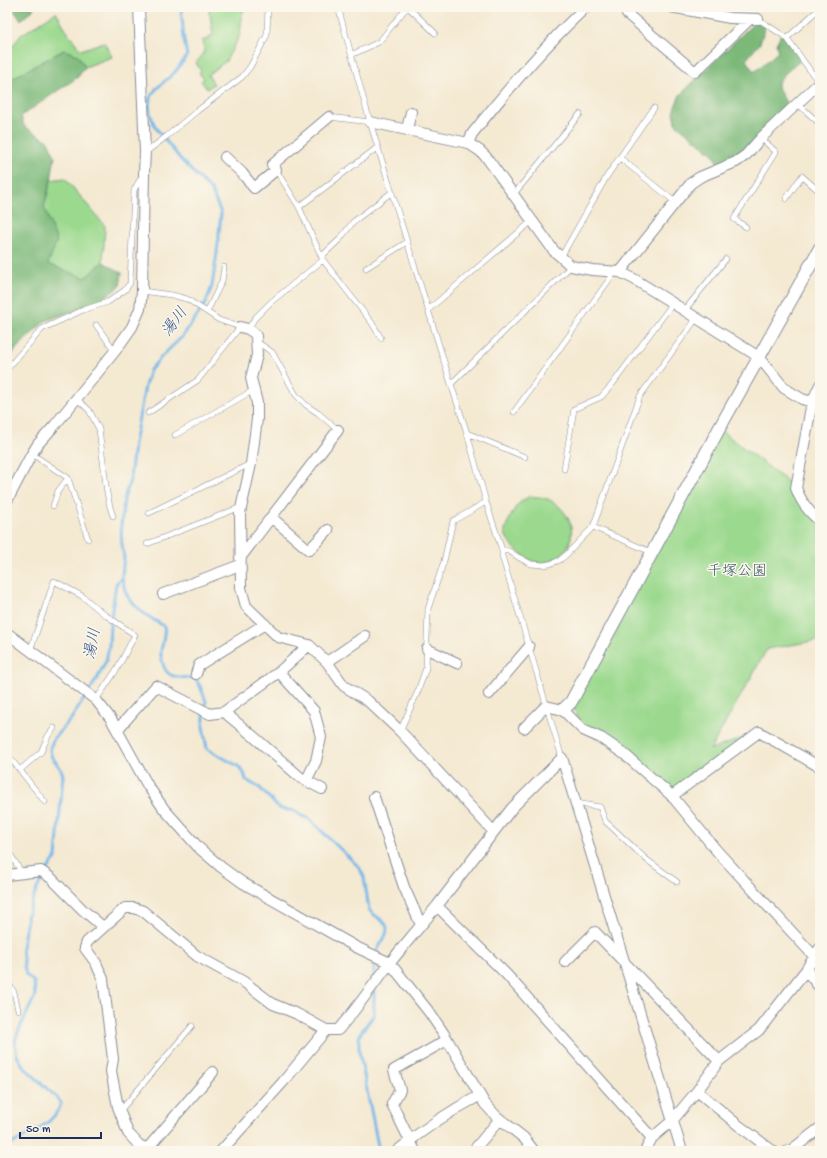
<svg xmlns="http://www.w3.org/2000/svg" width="827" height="1158" font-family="'Gochi Hand','Klee One',sans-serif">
<rect width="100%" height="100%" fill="#fbf7ec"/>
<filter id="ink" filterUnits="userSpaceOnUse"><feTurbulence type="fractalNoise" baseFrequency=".025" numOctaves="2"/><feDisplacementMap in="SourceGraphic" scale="8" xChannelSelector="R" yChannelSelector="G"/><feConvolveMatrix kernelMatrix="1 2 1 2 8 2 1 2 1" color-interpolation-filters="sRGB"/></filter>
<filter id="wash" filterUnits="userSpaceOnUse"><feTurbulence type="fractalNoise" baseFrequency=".012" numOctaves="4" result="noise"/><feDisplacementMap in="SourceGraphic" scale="16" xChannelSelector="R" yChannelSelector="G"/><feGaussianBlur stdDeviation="0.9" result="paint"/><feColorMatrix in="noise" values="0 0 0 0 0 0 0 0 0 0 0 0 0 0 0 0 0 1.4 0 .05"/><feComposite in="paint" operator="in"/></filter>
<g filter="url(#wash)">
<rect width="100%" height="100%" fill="#f4e9d1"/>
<path fill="#9bd98e" stroke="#5b8476" d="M209,7H244L245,9V10H243L240,35L226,61L208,75L214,84L207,89L201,81L204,79L199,73L201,71L196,63L204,53L203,40L209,39V36H213L210,14H209Z
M56,12L68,33L81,50L104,42L112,57L85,67L78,55L64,50L9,80L7,77V53L21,35Z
M65,178L105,226L103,262L85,278L48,264L44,207L51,180Z
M719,429L796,488L820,521V640L767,649L710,750L759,732L672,796L623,753L583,730L571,702Z
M530,496C535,497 541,497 545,498C564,505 577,525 569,544C564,555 557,559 546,562C546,562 541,563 540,563C528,562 503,542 505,529C506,525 509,521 510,518C516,505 518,503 530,496Z"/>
<path fill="#7cb979" stroke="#4c746c" d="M11,7H33V10L21,20Z
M758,19L766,24L760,43L746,60L754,72L778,52L776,44L781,34L803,59C797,63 778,78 778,84C778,91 784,99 788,105L785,115L736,162L718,164L714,155L675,123L674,109L680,95Z
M64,50L78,55L85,67L78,77L21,116L24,126L48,141L55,156L51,180L44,207L57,241L48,264L85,278L103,262L122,273L120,286L100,301L45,321L17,348L7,361V77L9,80Z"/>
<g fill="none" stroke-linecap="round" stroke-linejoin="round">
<path stroke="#74b8ea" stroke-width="3" d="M122,577C123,582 124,588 126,593C133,608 150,618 164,626C166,635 162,643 161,651C160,655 162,660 163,664C167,680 181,677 195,678L200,686L206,701L203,726L207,749L238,766L244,773L246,780L260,788L276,805L281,809L295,811L302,816L308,818L359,867L364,877L369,910C374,916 382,919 386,925C390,934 380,943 377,951C373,960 374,970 374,980
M374,989V1015L361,1032L359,1039V1050L379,1151
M7,1146C25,1137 56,1124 61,1103L57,1098L23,1066L17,1055L15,1042L18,1032L35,996L34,982L26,975L24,967L22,948L28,913L36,891L45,873L56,858L63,775L61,769L51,756L50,748L54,738L71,719L97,679L106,661L109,646L110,623L116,584L122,577L124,556L122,547L121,525L124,499L130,480L134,444L145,386L150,370L163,355L181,338L197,316L206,302L212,286L217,253L221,213L211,190L182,161L155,127L150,113L149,104L150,98L156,89L175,72L187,56L184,40L181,7"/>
</g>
</g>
<g filter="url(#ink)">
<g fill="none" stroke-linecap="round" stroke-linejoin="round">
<defs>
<path id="service" d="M338,7L370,122L451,384L467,433L486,502L502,550V556L562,758
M408,7L435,33
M758,19L787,38L819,83
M787,38L820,8
M351,55L379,42L407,7
M798,104L820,124
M329,117L370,122
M146,152L167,136L197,111L242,77L250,67L267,35L268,7
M620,158L675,202
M276,170L299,207L323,260L372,323L381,338
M514,194L580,114
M786,199L802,176L820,192
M299,207L378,147
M746,227L734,219L776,152L761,138
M322,256L340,239L353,222L392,192
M561,257L607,176L654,108
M366,268L407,242
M142,291L172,295L187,299L219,320L240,327L198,380L148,413
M428,310L533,220
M684,311L726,259
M207,312L222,281L224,267
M96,325L115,351
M248,329L255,318L271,302L323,260
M257,342L272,352L296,395L306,405L318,413L338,430
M7,369L42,329L83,310L108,302L125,290L130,283L134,190L142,176
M451,384L571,266
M77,399L89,410L99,429L107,493L110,507L113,516
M514,412L614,273
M467,433L525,457
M175,435L254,390
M32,454L68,478L88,539
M564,469L574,409L601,397L611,386L673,303
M53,506L58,491L68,478
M149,513L250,464
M593,527L651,552
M147,544L241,507
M502,550L509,551L518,557L531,564L543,565L550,564L560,560L566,555L593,527L640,396L696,319
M30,651L54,581L82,596L104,614L135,635L117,669L96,700
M400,731L418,691L426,668L428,609L444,561L453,521L486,502
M7,754L45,802
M20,770L41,752L48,736L54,728
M575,803L600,807L605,821L647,860L677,882
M7,849L22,873
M7,981L14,992L18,1010
M120,1111L192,1026"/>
<path id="minor" d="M586,7C544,46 507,90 472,134L468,143L480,151L487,158L554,251L561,257L571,266L592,270L620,272L634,279L759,357L784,388L802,399L812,402L820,400
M632,7L627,14L695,72L750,19
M671,7L730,18L758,19
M370,122L468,143
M407,129L411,112
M225,157L242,173L254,188L276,170L272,165L329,117
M620,272L691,183L700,177L736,162L746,155L761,138L819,83
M240,327L248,329L254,333L256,336L257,355L251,378L257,403V419L251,464L240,513L241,588L246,606L278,637L309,645L327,662L344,686L368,701L400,731L493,831
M820,385L812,402L796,488C801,502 808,512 820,521
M7,501L30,457L38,444L55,425L115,351L132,327L140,309L142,291L144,173L145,152L139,7
M271,517L309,550L328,530
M240,558L338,430
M163,594L240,565
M7,633L96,700L111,719L148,786L164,809L199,848L221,867L243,883L356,947L390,963L402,948L437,906L512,808L562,758L682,1151
M427,649L457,663
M327,662L365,636
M279,672L314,711L321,737L316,761L306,781
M196,674L199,665L265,624
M489,694L529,647
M224,712L253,736L301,778L322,789
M524,728L546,706L563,710L583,730L601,738L623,753L672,796L717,851L814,956
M117,730L156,686L210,714L224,712L279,672L309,645
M672,796L759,732L820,767
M374,797L404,887L421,925
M7,875L41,871L51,878L83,910L103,927
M437,906L506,974L652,1138
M565,962L595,932L623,961L719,1061
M806,970L820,988
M697,1091L738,1125L773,1151
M147,1149L213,1072
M153,1151L139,1145L128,1133L118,1107L111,1071L113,1059L103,979L96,963L85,948L87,942L125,908H134L143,911L197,956L244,982L273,1004L297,1014L326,1030
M221,1151L283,1082L326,1030H338L353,1012L390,963L429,1012L444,1034L485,1104L496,1116L524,1138L534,1151
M397,1151C422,1130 450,1111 479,1096
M415,1151L392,1104L400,1090L394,1070L447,1040
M473,1151L500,1119
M645,1151L652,1138L672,1121L697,1091L719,1061L759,1030L806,970L820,948
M788,1151H790L820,1128"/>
<path id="tertiary" d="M563,710L571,702L719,429L820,248"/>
</defs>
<use href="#service" stroke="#888c98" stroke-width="6"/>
<use href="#minor" stroke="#888c98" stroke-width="12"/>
<use href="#tertiary" stroke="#888c98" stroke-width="14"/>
<use href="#service" stroke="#fff" stroke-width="5"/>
<use href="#minor" stroke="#fff" stroke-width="10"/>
<use href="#tertiary" stroke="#fff" stroke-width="12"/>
</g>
</g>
<g text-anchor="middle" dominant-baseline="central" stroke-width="3" stroke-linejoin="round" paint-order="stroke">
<g font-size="15" fill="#3b5a6a" stroke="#fbf7ec">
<text x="737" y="572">千塚公園</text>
</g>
<g font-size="16" font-style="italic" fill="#365888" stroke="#fbf7ec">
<text transform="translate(176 323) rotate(-53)">湯川</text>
<text transform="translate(94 644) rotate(-79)">湯川</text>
</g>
</g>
<rect width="827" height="1158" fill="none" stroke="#fbf7ec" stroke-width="24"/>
<path d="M20 1132v6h81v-6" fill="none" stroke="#1b2f5e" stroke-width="2"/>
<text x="26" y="1132" font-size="12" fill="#1b2f5e" stroke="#fbf7ec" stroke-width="3" paint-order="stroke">50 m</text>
</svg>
